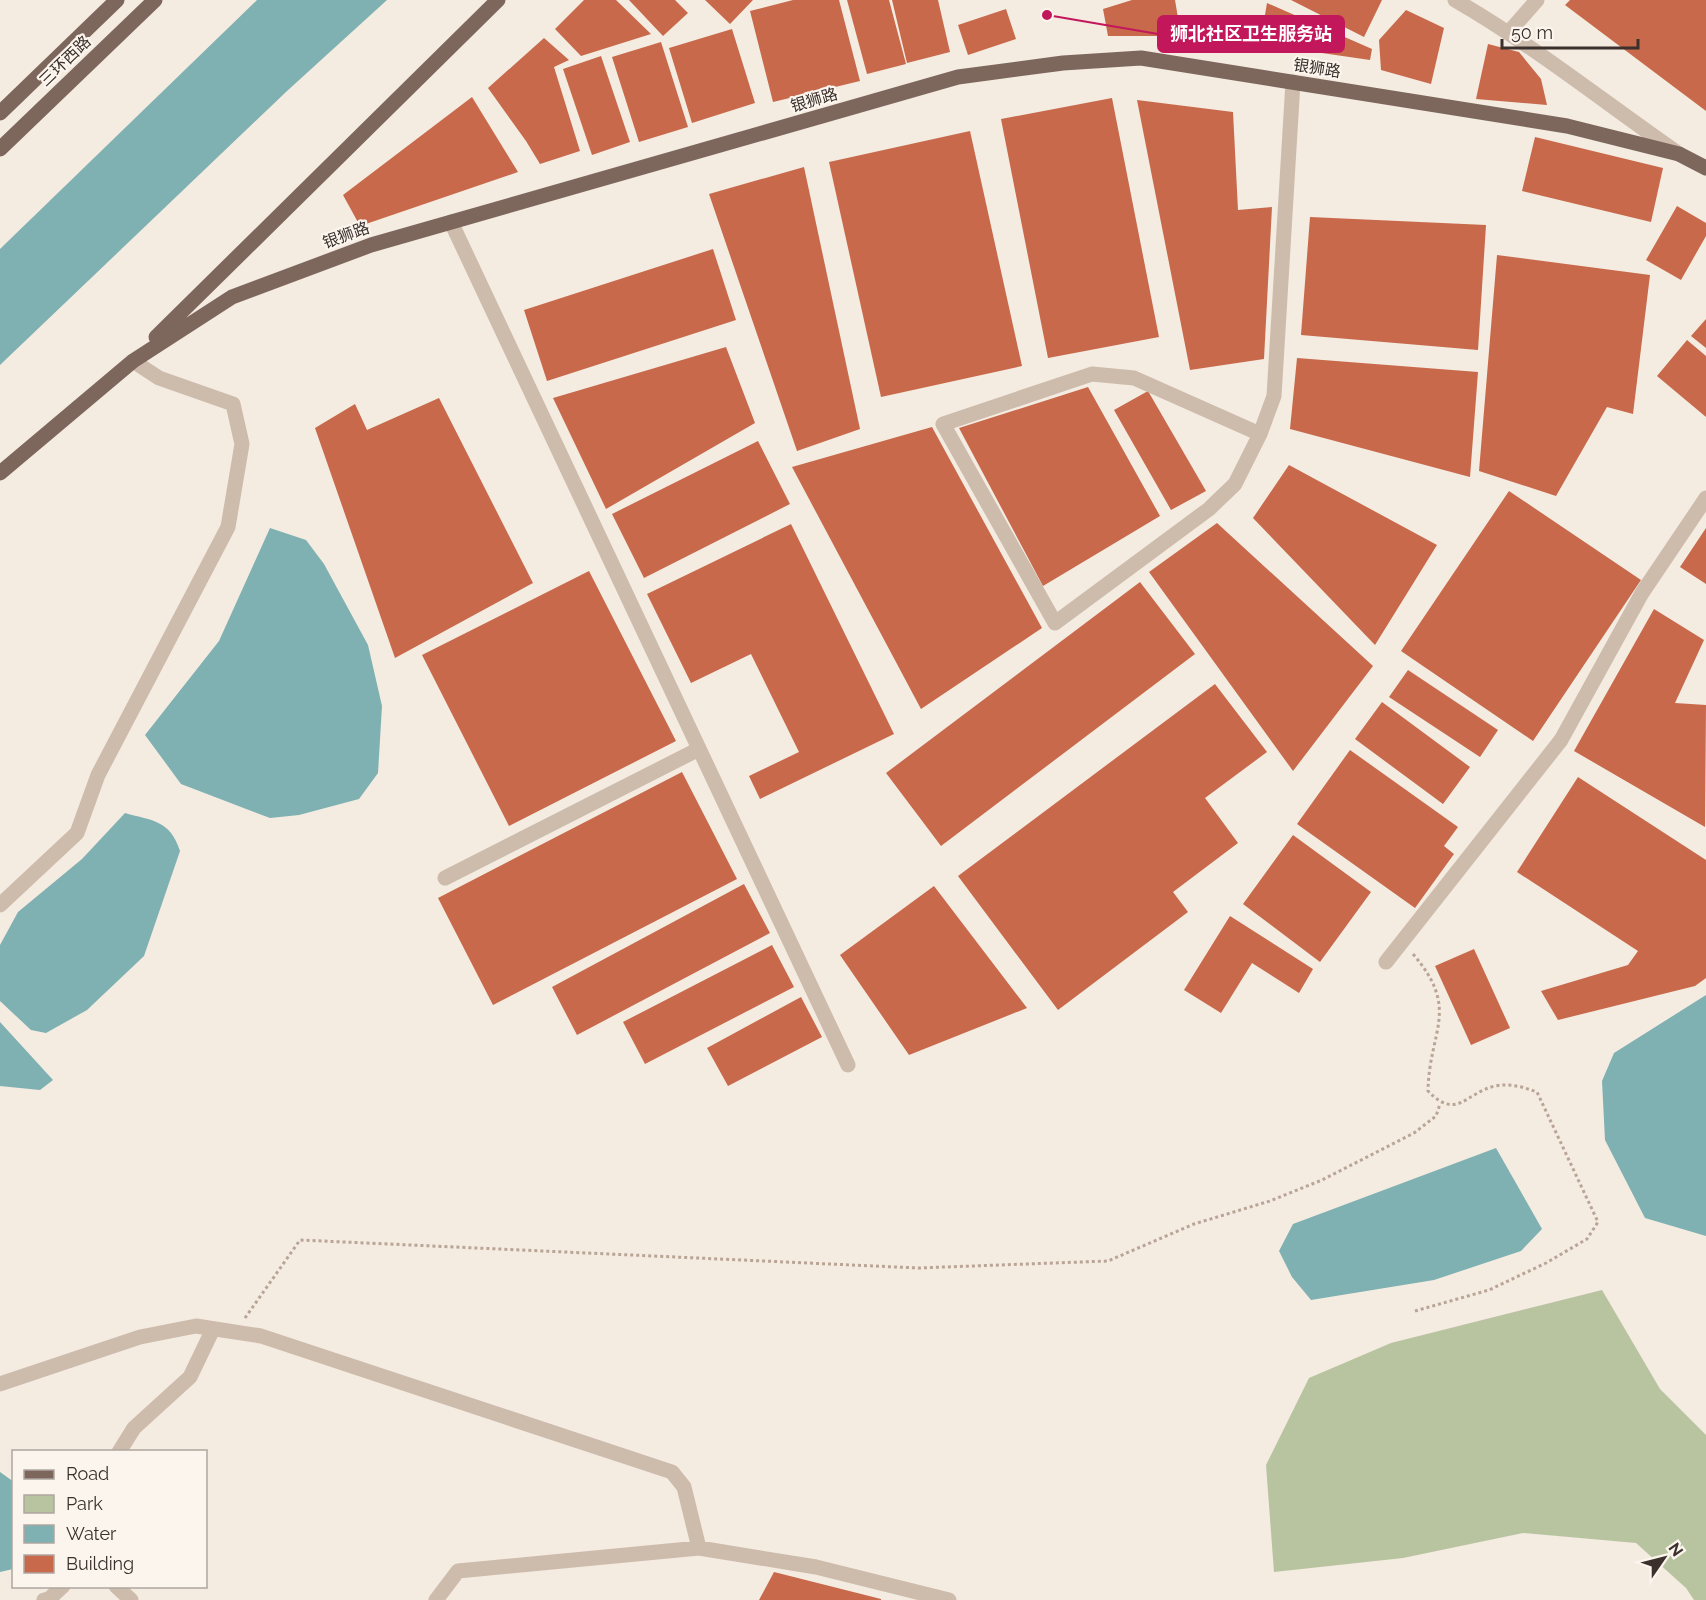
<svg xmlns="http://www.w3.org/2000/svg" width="1706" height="1600" font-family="Raleway,'Noto Sans SC',sans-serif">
<rect width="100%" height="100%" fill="#f4ebe1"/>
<path fill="#b8c4a0" d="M1602,1290L1660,1389L1706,1435V1600H1694L1686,1588L1636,1543L1523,1533L1403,1558L1274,1572L1266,1465L1309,1378L1391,1343Z"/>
<path fill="#7fb0b2" d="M257,0H387L287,91L0,365V249Z
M270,528L306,540L324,564L368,645L382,706L378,773L359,799L299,815L270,818L181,784L145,735L219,641Z
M125,813C153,821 170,820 180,851L144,956L87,1010L46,1033L31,1030L0,1001V945L18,912L82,859Z
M1706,995V1236L1645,1218L1605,1140L1602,1081L1614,1053Z
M0,1022L53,1080L40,1090L0,1086Z
M1496,1148L1542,1229L1521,1251L1434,1280L1311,1300L1292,1277L1279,1251L1293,1224Z
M0,1472L14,1482L13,1569L0,1572Z"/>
<path fill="#c8694b" d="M584,0H616L651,34L581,56L555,29Z
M629,0H675L688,13L663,36Z
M705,0H753L730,24Z
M793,0H839L860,81L773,102L750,11Z
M847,0H889L906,64L867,74Z
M892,0H938L950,52L907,63Z
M1132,0H1175L1181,36H1108L1103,9Z
M1291,0H1382L1364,37Z
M1570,0H1706V111L1565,5Z
M1267,3L1372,49L1370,60L1260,44Z
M1006,9L1016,39L968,55L958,25Z
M1406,10L1444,28L1431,84L1381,70L1379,40Z
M732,29L755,103L692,123L669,48Z
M544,38L569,60L554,67L580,151L540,164L526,141L488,88Z
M661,42L688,127L639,142L612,57Z
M1488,44L1519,52L1541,79L1547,105L1476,99Z
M601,56L630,142L592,155L563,69Z
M472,97L518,172L360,226L343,195Z
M1112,98L1159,337L1048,358L1001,119Z
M1137,100L1233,112L1238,210L1272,207L1264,359L1190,370Z
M970,131L1022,366L881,397L829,162Z
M1535,137L1663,168L1651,222L1522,191Z
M804,167L860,429L797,451L709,194Z
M1677,206L1706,223V236L1681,280L1646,260Z
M1310,217L1486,225L1478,350L1301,335Z
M713,249L736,320L547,381L524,310Z
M1497,255L1650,275L1633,414L1607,407L1556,496L1479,471Z
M1706,319V348L1691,336Z
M1687,340L1706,356V417L1657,376Z
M726,347L755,423L606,509L553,398Z
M1297,358L1478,372L1470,477L1290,429Z
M1088,387L1160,516L1043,586L959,428Z
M1148,391L1206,491L1171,510L1114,410Z
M439,398L533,583L395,658L315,428L355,404L367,430Z
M932,427L1042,628L921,709L792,467Z
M758,441L790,504L644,578L612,514Z
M1289,465L1437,545L1375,645L1253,518Z
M1509,491L1641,580L1533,741L1401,651Z
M1217,523L1373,666L1293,771L1149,572Z
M791,524L894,734L760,799L749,776L799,752L751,654L691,683L647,594Z
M1706,528V584L1680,567Z
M589,571L676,741L509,826L422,655Z
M1140,582L1195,654L941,846L886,773Z
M1654,609L1704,640L1675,703L1706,705L1705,827L1574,751Z
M1408,670L1498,730L1480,757L1389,697Z
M1215,684L1267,752L1205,798L1238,843L1173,892L1188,912L1058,1010L958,876Z
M1382,702L1470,767L1443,804L1355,739Z
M1350,750L1458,827L1444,846L1454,854L1415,908L1297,824Z
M682,772L737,879L493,1005L438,898Z
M1578,777L1706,860V978L1695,986L1558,1020L1541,991L1628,965L1638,951L1517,872Z
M1293,835L1371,892L1320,962L1243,904Z
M744,884L770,933L577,1035L552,987Z
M934,886L1027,1008L909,1055L840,955Z
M1230,916L1313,969L1299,993L1252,963L1221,1013L1184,990Z
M772,945L794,987L645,1064L623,1022Z
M1474,949L1510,1028L1471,1045L1435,966Z
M801,997L822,1037L728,1086L707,1048Z
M774,1572L881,1599V1600H759Z"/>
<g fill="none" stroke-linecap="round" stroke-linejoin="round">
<path stroke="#b9a596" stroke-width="3" stroke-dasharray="3 3" stroke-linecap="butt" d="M1413,954C1461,1010 1429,1030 1428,1091C1457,1121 1465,1093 1495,1086C1510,1083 1523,1087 1537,1092L1598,1222L1587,1239L1546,1263L1489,1290L1415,1311
M245,1318L300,1240L918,1268L1108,1261L1194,1224L1270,1201L1322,1180L1414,1133L1436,1116L1440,1104"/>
<path stroke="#cdbbac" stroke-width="15" d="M1455,0C1533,45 1604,102 1679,154
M1510,31L1537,0
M451,222L848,1065
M1260,434L1134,378L1092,374L943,424L1055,623L1209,509L1235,484L1260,434L1274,396L1293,82
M445,878L699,749
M0,905L77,833L98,775L228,527L242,444L233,404L159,378L133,361
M1386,962L1561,740L1642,593L1706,498
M0,1384L140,1337L196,1326L261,1336L672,1472L684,1487L699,1548
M119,1452L134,1428L190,1377L213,1329
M116,1586L131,1600
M44,1600L49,1599L63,1586
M436,1600L458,1571L699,1548L816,1567L949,1600"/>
<path stroke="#7d675c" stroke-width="15" d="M0,113L117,0
M0,149L155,0
M156,337L498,0
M0,473L133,361L232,297L371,245L958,77L1063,63L1141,58L1567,126L1679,154L1706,168"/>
</g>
<g text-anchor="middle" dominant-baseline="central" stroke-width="4.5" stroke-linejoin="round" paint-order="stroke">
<g font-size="16" fill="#3b302b" stroke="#fbf5ee">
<text transform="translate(65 61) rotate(-44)">三环西路</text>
<text transform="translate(1317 68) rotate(9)">银狮路</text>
<text transform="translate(814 100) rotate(-16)">银狮路</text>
<text transform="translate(346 235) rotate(-20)">银狮路</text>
</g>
</g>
<path fill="none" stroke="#c2185b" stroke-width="2" d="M1047 15L1158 34"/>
<circle fill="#c2185b" stroke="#fbf5ee" stroke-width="2" cx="1047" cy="15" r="6"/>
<rect fill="#c2185b" stroke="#c2185b" stroke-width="2" x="1158" y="16" width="186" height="36" rx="6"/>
<g font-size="18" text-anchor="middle" font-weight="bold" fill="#fff">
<text x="1251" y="40">狮北社区卫生服务站</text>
</g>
<rect x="12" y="1450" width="195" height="138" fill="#fbf5ee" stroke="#aea6a0" stroke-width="1.5"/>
<rect x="24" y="1470" width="30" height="9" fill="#7d675c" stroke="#aea6a0" stroke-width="1.5"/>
<text x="66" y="1480" font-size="18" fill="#3b302b">Road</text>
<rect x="24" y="1495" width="30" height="18" fill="#b8c4a0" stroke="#aea6a0" stroke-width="1.5"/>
<text x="66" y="1510" font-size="18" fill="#3b302b">Park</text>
<rect x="24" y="1525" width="30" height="18" fill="#7fb0b2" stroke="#aea6a0" stroke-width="1.5"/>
<text x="66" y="1540" font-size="18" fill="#3b302b">Water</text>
<rect x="24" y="1555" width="30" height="18" fill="#c8694b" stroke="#aea6a0" stroke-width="1.5"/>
<text x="66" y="1570" font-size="18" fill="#3b302b">Building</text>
<g transform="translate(1664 1558) rotate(55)" stroke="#fbf5ee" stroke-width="4.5" paint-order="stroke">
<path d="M0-4.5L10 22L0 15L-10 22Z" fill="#3b302b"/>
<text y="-9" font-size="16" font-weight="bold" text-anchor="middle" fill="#3b302b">N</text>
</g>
<path d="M1502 39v9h136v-9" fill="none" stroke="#3b302b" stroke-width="3"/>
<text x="1511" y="39" font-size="18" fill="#3b302b" stroke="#fbf5ee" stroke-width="4.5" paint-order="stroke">50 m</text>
</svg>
